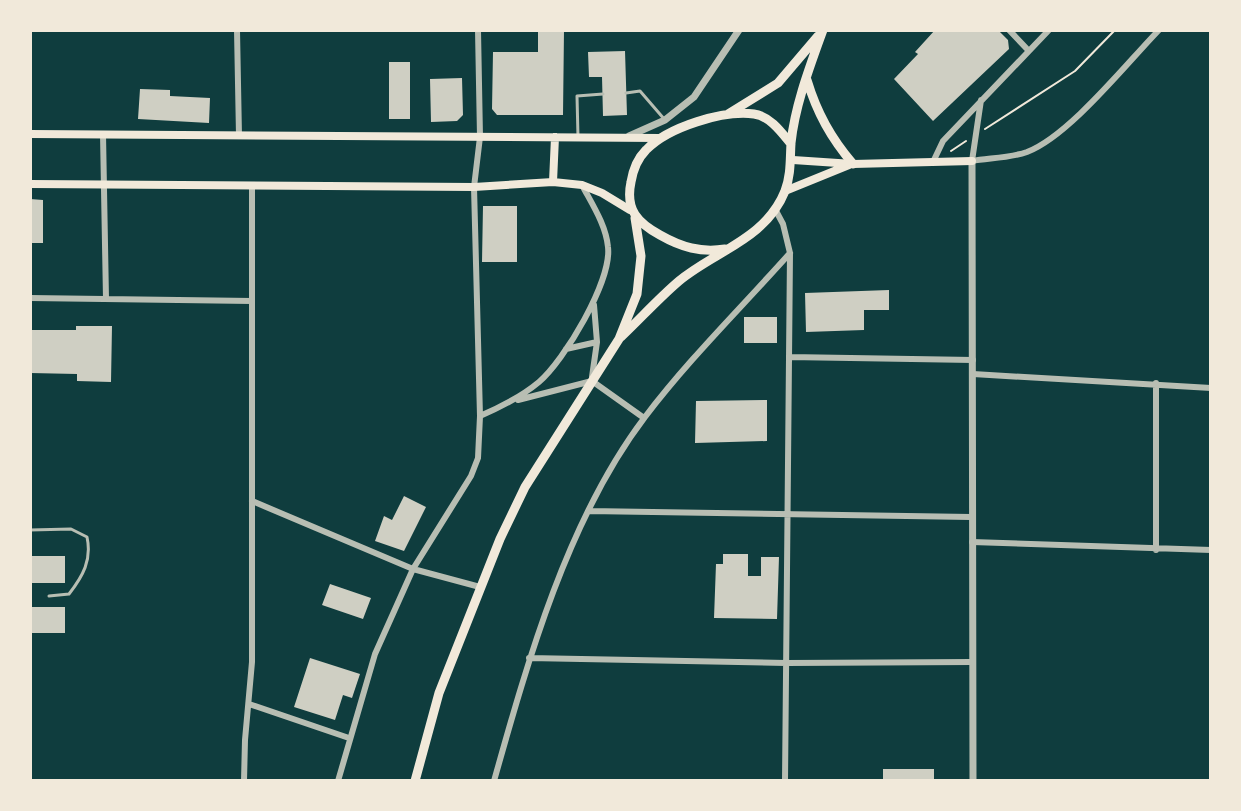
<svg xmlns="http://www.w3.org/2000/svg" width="1241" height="811" font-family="Ubuntu,sans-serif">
<rect width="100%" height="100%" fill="#0f3d3e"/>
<path fill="#cfcfc3" d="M538,30H564L563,115H497L492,109L493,52H538Z
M935,30H998L1008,40L1009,49L933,121L894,79L918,54L915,52Z
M625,51L627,115L603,116L602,77H589L588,52Z
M389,62H410V119H389Z
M462,78L463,115L457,121L431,122L430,79Z
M140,89L170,90V96L210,98L209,123L138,119Z
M30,199L43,200V243H30Z
M483,206H517V262H482Z
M889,290V310H864V330L806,332L805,293Z
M744,317H777V343H744Z
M76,326H112L111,382L77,381V374L30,373V330H76Z
M767,400V441L695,443L696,401Z
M404,496L426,507L404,551L375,541L384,516L392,520Z
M723,554H748V576H761V557H779L777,619L714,618L716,564H723Z
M30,556H65V583H30Z
M330,584L371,598L363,619L322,605Z
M30,607H65V633H30Z
M310,658L360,674L352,698L343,695L335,720L294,707Z
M883,769H934V781H883Z"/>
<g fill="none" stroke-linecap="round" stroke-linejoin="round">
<path stroke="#f1e9da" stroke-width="2" d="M985,129L1075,71L1115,30
M951,151L966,141"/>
<path stroke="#b8beb3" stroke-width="3" d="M626,93L640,91L665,120
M578,137L577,96L603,94
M30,530L71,529L87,537C92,560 83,576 69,594L49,596"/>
<path stroke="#b8beb3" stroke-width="6" d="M237,30L239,136
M478,30L480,137L474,187L480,416
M1009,30L1028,50
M981,100L972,161C989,158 1010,158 1027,152C1069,136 1126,64 1159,30
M103,134L106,299
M933,162L943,141L1049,30
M775,209L783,224L790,253L785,781
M30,298L252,301
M566,349L597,342
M789,357L973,360
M973,374L1211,388
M592,377L597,342L594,305
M592,381L644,418
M1156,383V550
M518,400L592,381
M252,501L413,569L480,587
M589,511L971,517
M972,542L1211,550
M529,658L786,663L972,662
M249,704L349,738
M244,781L245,740L252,662V185
M338,781L375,654L413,569L471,476L478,458L480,416C501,407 521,397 539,382C564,361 612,281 608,247C606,225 592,204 582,185
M494,781C528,660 568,518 645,417C689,359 742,307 790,253"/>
<path stroke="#b8beb3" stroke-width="7" d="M629,136L665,120L694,97L739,30
M972,161L973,781"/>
<path stroke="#f1e9da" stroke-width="8" d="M30,134L660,138
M793,160L853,164L972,161
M553,182L555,137
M30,184L474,187L553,182L582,185L602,193L630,210
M785,191L849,165"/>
<path stroke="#f1e9da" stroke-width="9" d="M807,80C817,113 831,138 853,164
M728,114L778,83L818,36
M725,249C701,253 681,247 660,235C638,223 625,210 631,182C633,170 637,159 646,150C668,127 723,110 754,114C770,116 782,133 791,144
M621,337C640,319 659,298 679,281C715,251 766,239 785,191C791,175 790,160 791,143C795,105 810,66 823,30
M415,781L439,693L500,539L525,487L619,339L637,294L641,256L635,218"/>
</g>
<rect width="1241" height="811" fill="none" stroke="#f1e9da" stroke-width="64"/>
</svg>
